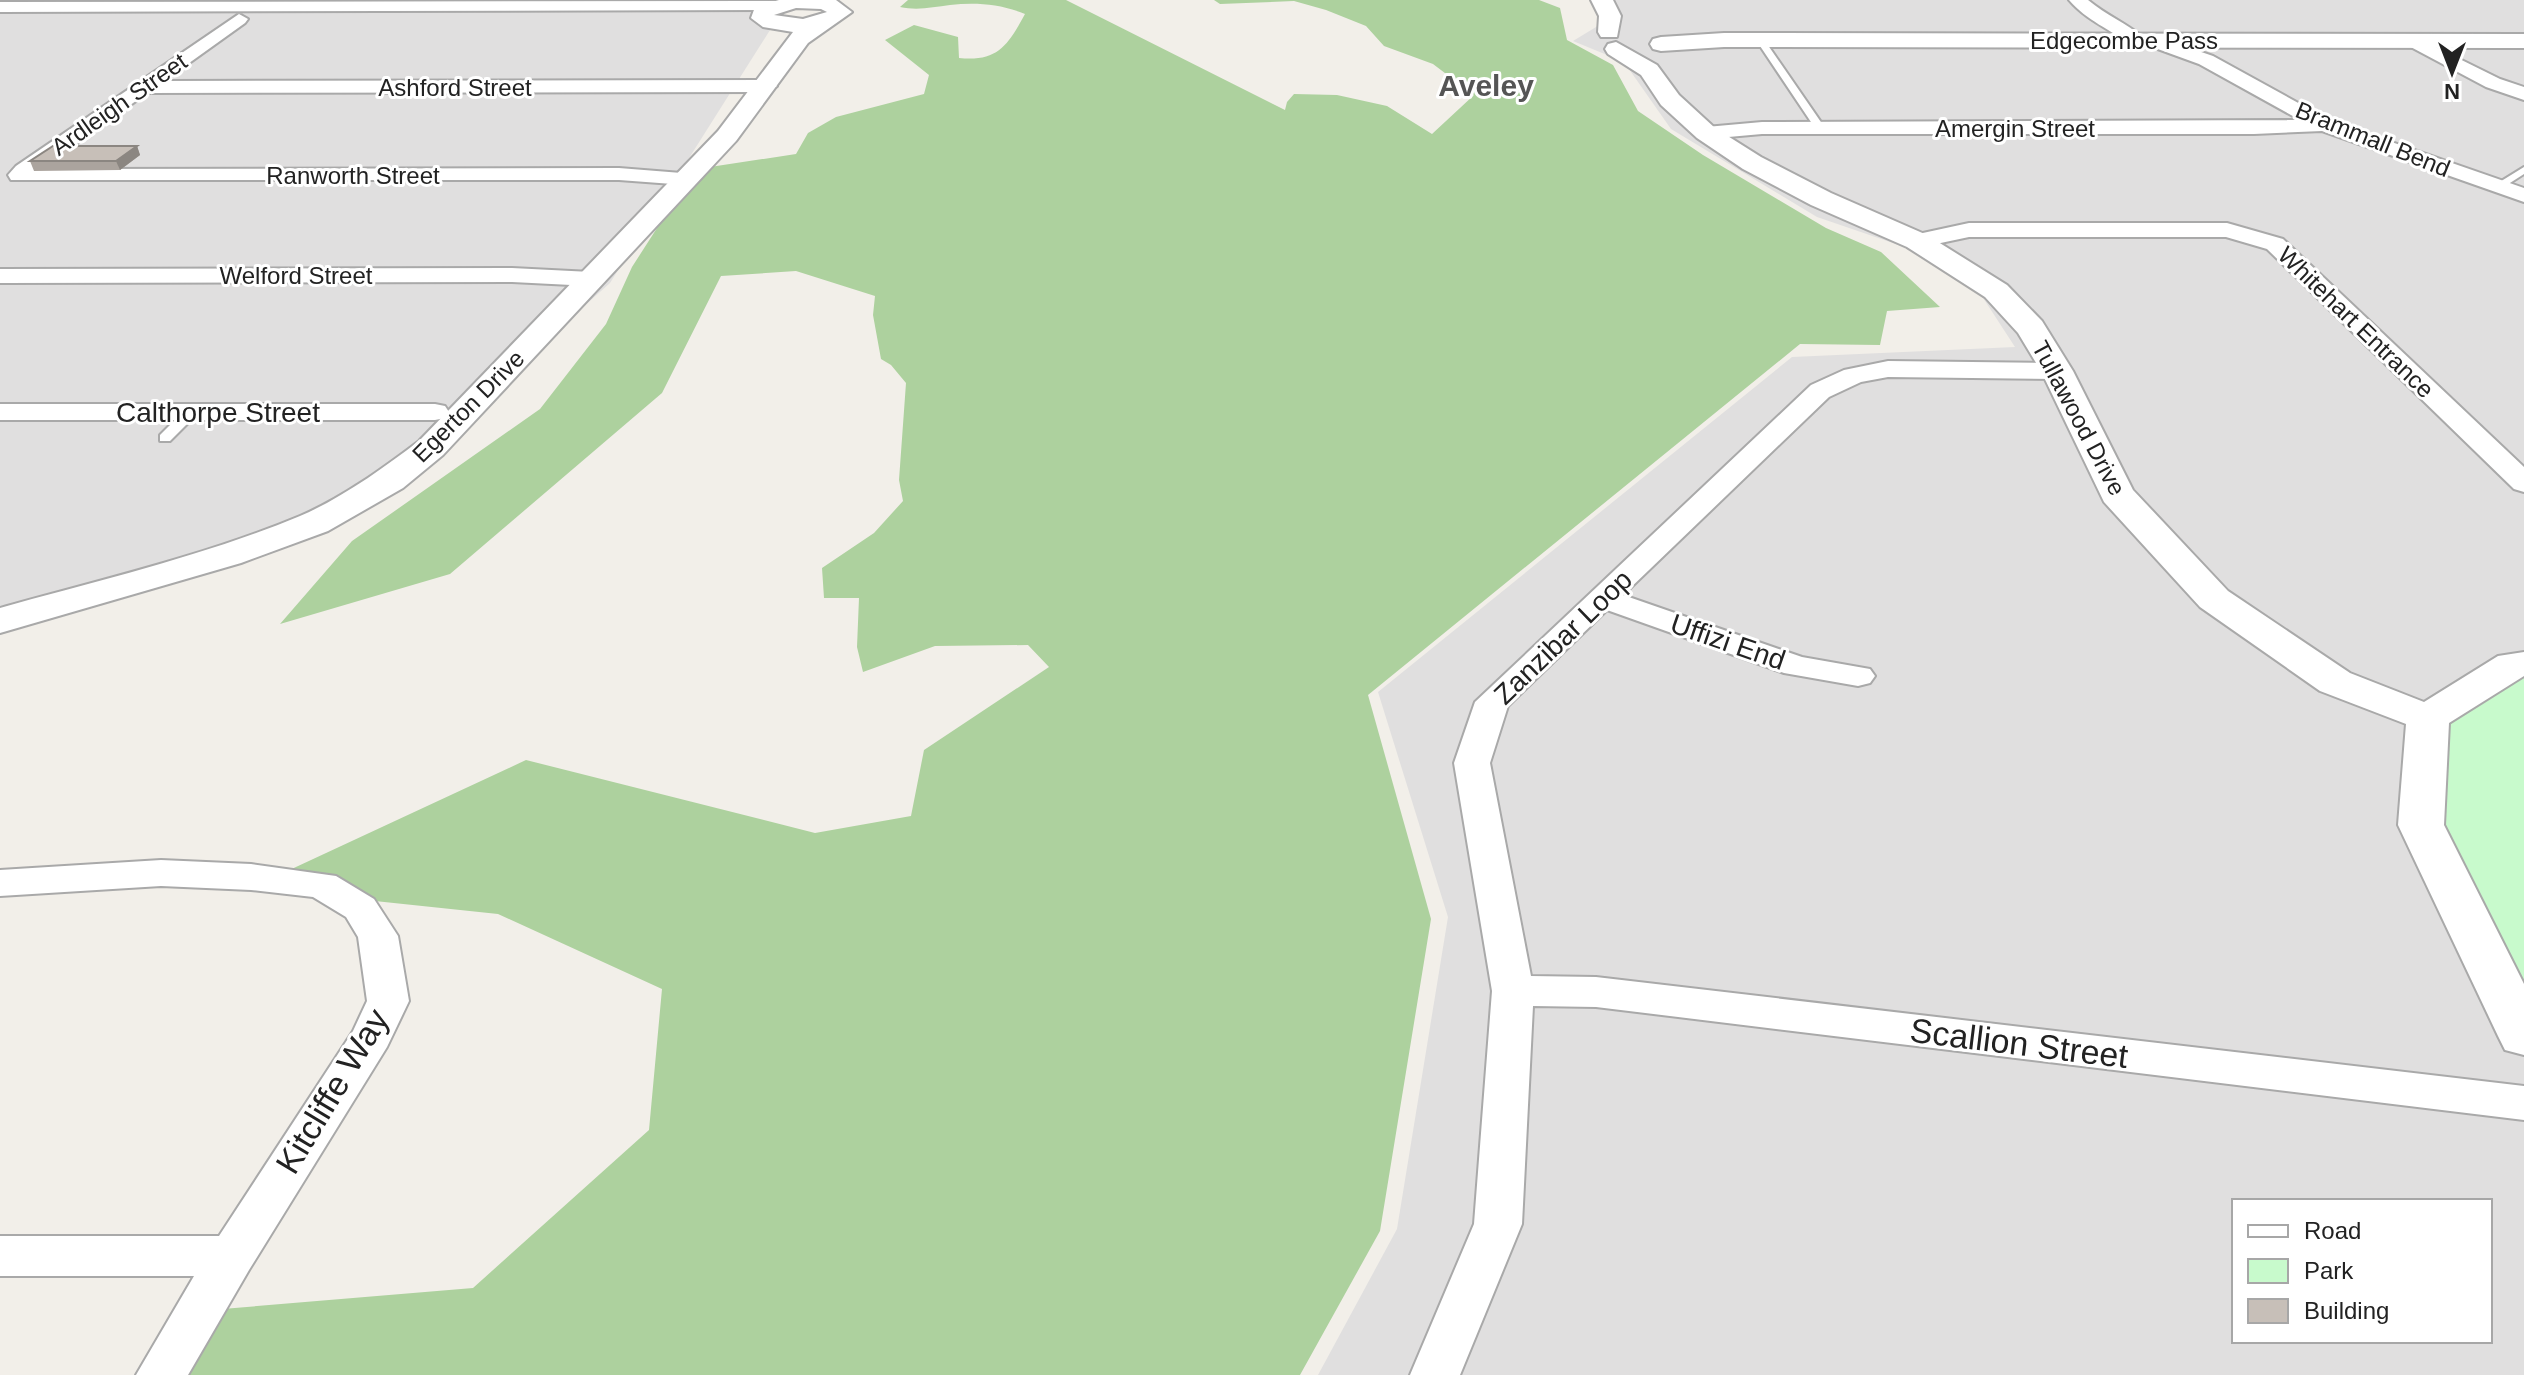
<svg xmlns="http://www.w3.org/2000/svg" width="2524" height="1375" font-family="Arial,sans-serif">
<rect width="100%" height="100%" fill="#f2efe9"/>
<path fill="#e0dfdf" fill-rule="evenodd" d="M0,0H789L610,283L342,522L0,608Z
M1591,0H2524V1375H1318L1397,1229L1448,917L1378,692L1792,357L2015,347L1963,267L1817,217L1671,129L1624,62L1573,41L1601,24ZM2234,1201H2490V1341H2234Z"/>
<path fill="#add19e" d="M908,0H1066L1285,110L1287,102L1294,94L1337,95L1387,106L1432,134L1474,95L1433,64L1384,46L1366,26L1326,10L1294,1L1220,4L1214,0H1539L1560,8L1567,40L1613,65L1638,111L1703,155L1826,228L1881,252L1940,307L1887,311L1880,345L1800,344L1368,695L1431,919L1380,1231L1300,1375H158L186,1312L473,1288L649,1130L662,989L498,914L251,888L526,760L815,833L911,816L924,750L1049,667L1028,645L935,646L863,672L857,647L859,598H824L822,568L874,533L903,501L899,480L906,383L891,365L881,359L873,315L875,296L796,271L721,276L662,393L450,574L280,624L352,541L540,409L606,324L632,267L677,197L710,167L796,154L808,133L836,117L924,94L929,75L885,40L914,25L958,37L959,58C998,62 1008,45 1025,14C1001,4 976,2 950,5C933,7 918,11 900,7Z"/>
<path fill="#c8facc" d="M2524,662V1038L2419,822L2445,726L2514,663Z"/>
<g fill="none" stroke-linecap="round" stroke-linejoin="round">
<defs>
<path id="service" d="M1760,37L1763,38L1825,128L1823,130L1815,128L1756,40Z
M2524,167V174L2499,190L2490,188Z
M191,408L196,409V415L170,441H160V435L186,409Z"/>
<path id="minor" d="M2069,0H2088C2106,15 2126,23 2144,38L2157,37L2213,56L2331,121L2524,188V202L2322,131L2254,134H1762L1706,139L1696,133L1706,127L1762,122L2300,120L2199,64L2144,44L2131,45C2110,29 2087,21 2069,0Z
M775,1L781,2L784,6L781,10L0,12V2Z
M239,14L248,19L245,23L164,81L767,80L777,86L767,92L147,93L41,169L619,168L694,174L697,179L694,184L686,185L619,180H11L8,175L16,166Z
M2413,36L2500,79L2524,87V100L2486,87L2407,45L2404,41L2407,37Z
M1969,223H2227L2283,239L2524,467V492L2514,489L2267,249L2226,237H1969L1917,248L1909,246L1905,241L1909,236Z
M512,268L591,272L599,274L603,279L599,284L591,286L512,282L0,283V269Z
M1888,361L2057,363L2066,365L2070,371L2066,377L2057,379L1888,377L1861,382L1829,397L1623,595L1802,657L1870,669L1875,676L1870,683L1858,686L1784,673L1607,610L1508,706L1490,763L1531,976L1596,977L2524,1086V1120L1596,1007L1533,1006L1522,1224L1460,1375H1410L1474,1224L1492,991L1454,763L1475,702L1811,385L1844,370Z
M0,404H435L445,406L449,412L445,418L435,420H0Z
M161,860L251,864L336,876L374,899L398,936L409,1001L387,1047L249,1270L188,1375H136L194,1276H0V1236H219L353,1031L367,1001L358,937L346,917L313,897L251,890L161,886L0,896V870Z"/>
<path id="tertiary" d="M779,0H836L852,12L808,43L736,141L443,455L403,488L328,531L241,563L0,633V608C100,580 204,556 300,516C342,498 382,469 419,441L718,131L793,32L763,27L751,18L755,7ZM796,8L821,9L827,12L803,19L774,15Z
M1591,0H1613L1621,16L1617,37H1601L1598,32L1599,16Z
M1724,33L2524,34V48L1724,47L1661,51L1653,49L1650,44L1653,39L1661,37Z
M1616,42L1657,65L1679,95L1715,128L1761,157L1831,193L1927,235L2007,285L2042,321L2073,371L2133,490L2228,591L2350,673L2424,702L2498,656L2524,652V676L2449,723L2444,825L2524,984V1055L2505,1050L2498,1036L2398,825L2406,724L2320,691L2200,607L2104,502L2041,371L2018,333L1985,297L1907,247L1811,205L1743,169L1697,138L1661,105L1641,75L1608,54L1605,49L1608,44Z"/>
</defs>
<use href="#service" stroke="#a9a9a9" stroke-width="4"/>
<use href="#minor" stroke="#a9a9a9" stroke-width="4"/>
<use href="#tertiary" stroke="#a9a9a9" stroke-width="4"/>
<use href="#service" fill="#fff" fill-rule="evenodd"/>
<use href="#minor" fill="#fff" fill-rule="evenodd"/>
<use href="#tertiary" fill="#fff" fill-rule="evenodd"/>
</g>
<path fill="#aba49e" d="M137,146L140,155L120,170L34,171L30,161Z"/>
<path fill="#8b8681" d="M137,146L140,155L120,170L116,161Z"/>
<path fill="#c7bfb8" stroke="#8b8681" stroke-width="2" d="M53,146H137L116,161H30Z"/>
<g text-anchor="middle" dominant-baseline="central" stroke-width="6" stroke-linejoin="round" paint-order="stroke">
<g font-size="24" fill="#222" stroke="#fff">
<text x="2124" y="40">Edgecombe Pass</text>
<text x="455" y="87">Ashford Street</text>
<text transform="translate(119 104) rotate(-35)">Ardleigh Street</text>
<text x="2015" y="128">Amergin Street</text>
<text transform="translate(2373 139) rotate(22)">Brammall Bend</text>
<text x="353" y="175">Ranworth Street</text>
<text x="296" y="275">Welford Street</text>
<text transform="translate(2356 322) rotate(44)">Whitehart Entrance</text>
<text transform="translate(468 406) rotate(-45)">Egerton Drive</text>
<text transform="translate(2079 418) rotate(62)">Tullawood Drive</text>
</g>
<g font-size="28" fill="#222" stroke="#fff">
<text x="218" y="412">Calthorpe Street</text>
<text transform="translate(1563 637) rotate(-44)">Zanzibar Loop</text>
<text transform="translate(1728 642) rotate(19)">Uffizi End</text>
</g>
<g font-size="30" font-weight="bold" fill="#555" stroke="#fff">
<text x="1486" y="85">Aveley</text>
</g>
<g font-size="34" fill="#222" stroke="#fff">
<text transform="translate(2019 1043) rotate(7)">Scallion Street</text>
<text transform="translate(332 1091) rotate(-59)">Kitcliffe Way</text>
</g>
</g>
<rect x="2232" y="1199" width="260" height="144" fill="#ffffff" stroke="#a7a7a7" stroke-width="2"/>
<rect x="2248" y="1225" width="40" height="12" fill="#ffffff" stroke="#a7a7a7" stroke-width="2"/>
<text x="2304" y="1239" font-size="24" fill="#222222">Road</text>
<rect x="2248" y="1259" width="40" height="24" fill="#c8facc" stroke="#a7a7a7" stroke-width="2"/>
<text x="2304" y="1279" font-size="24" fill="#222222">Park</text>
<rect x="2248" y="1299" width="40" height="24" fill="#c7bfb8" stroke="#a7a7a7" stroke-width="2"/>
<text x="2304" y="1319" font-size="24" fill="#222222">Building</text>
<g transform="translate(2452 72) rotate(180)" stroke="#ffffff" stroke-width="6" paint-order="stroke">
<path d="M0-6L14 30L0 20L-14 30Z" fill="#222222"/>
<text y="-12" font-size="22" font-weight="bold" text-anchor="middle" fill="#222222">N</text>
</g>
</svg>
